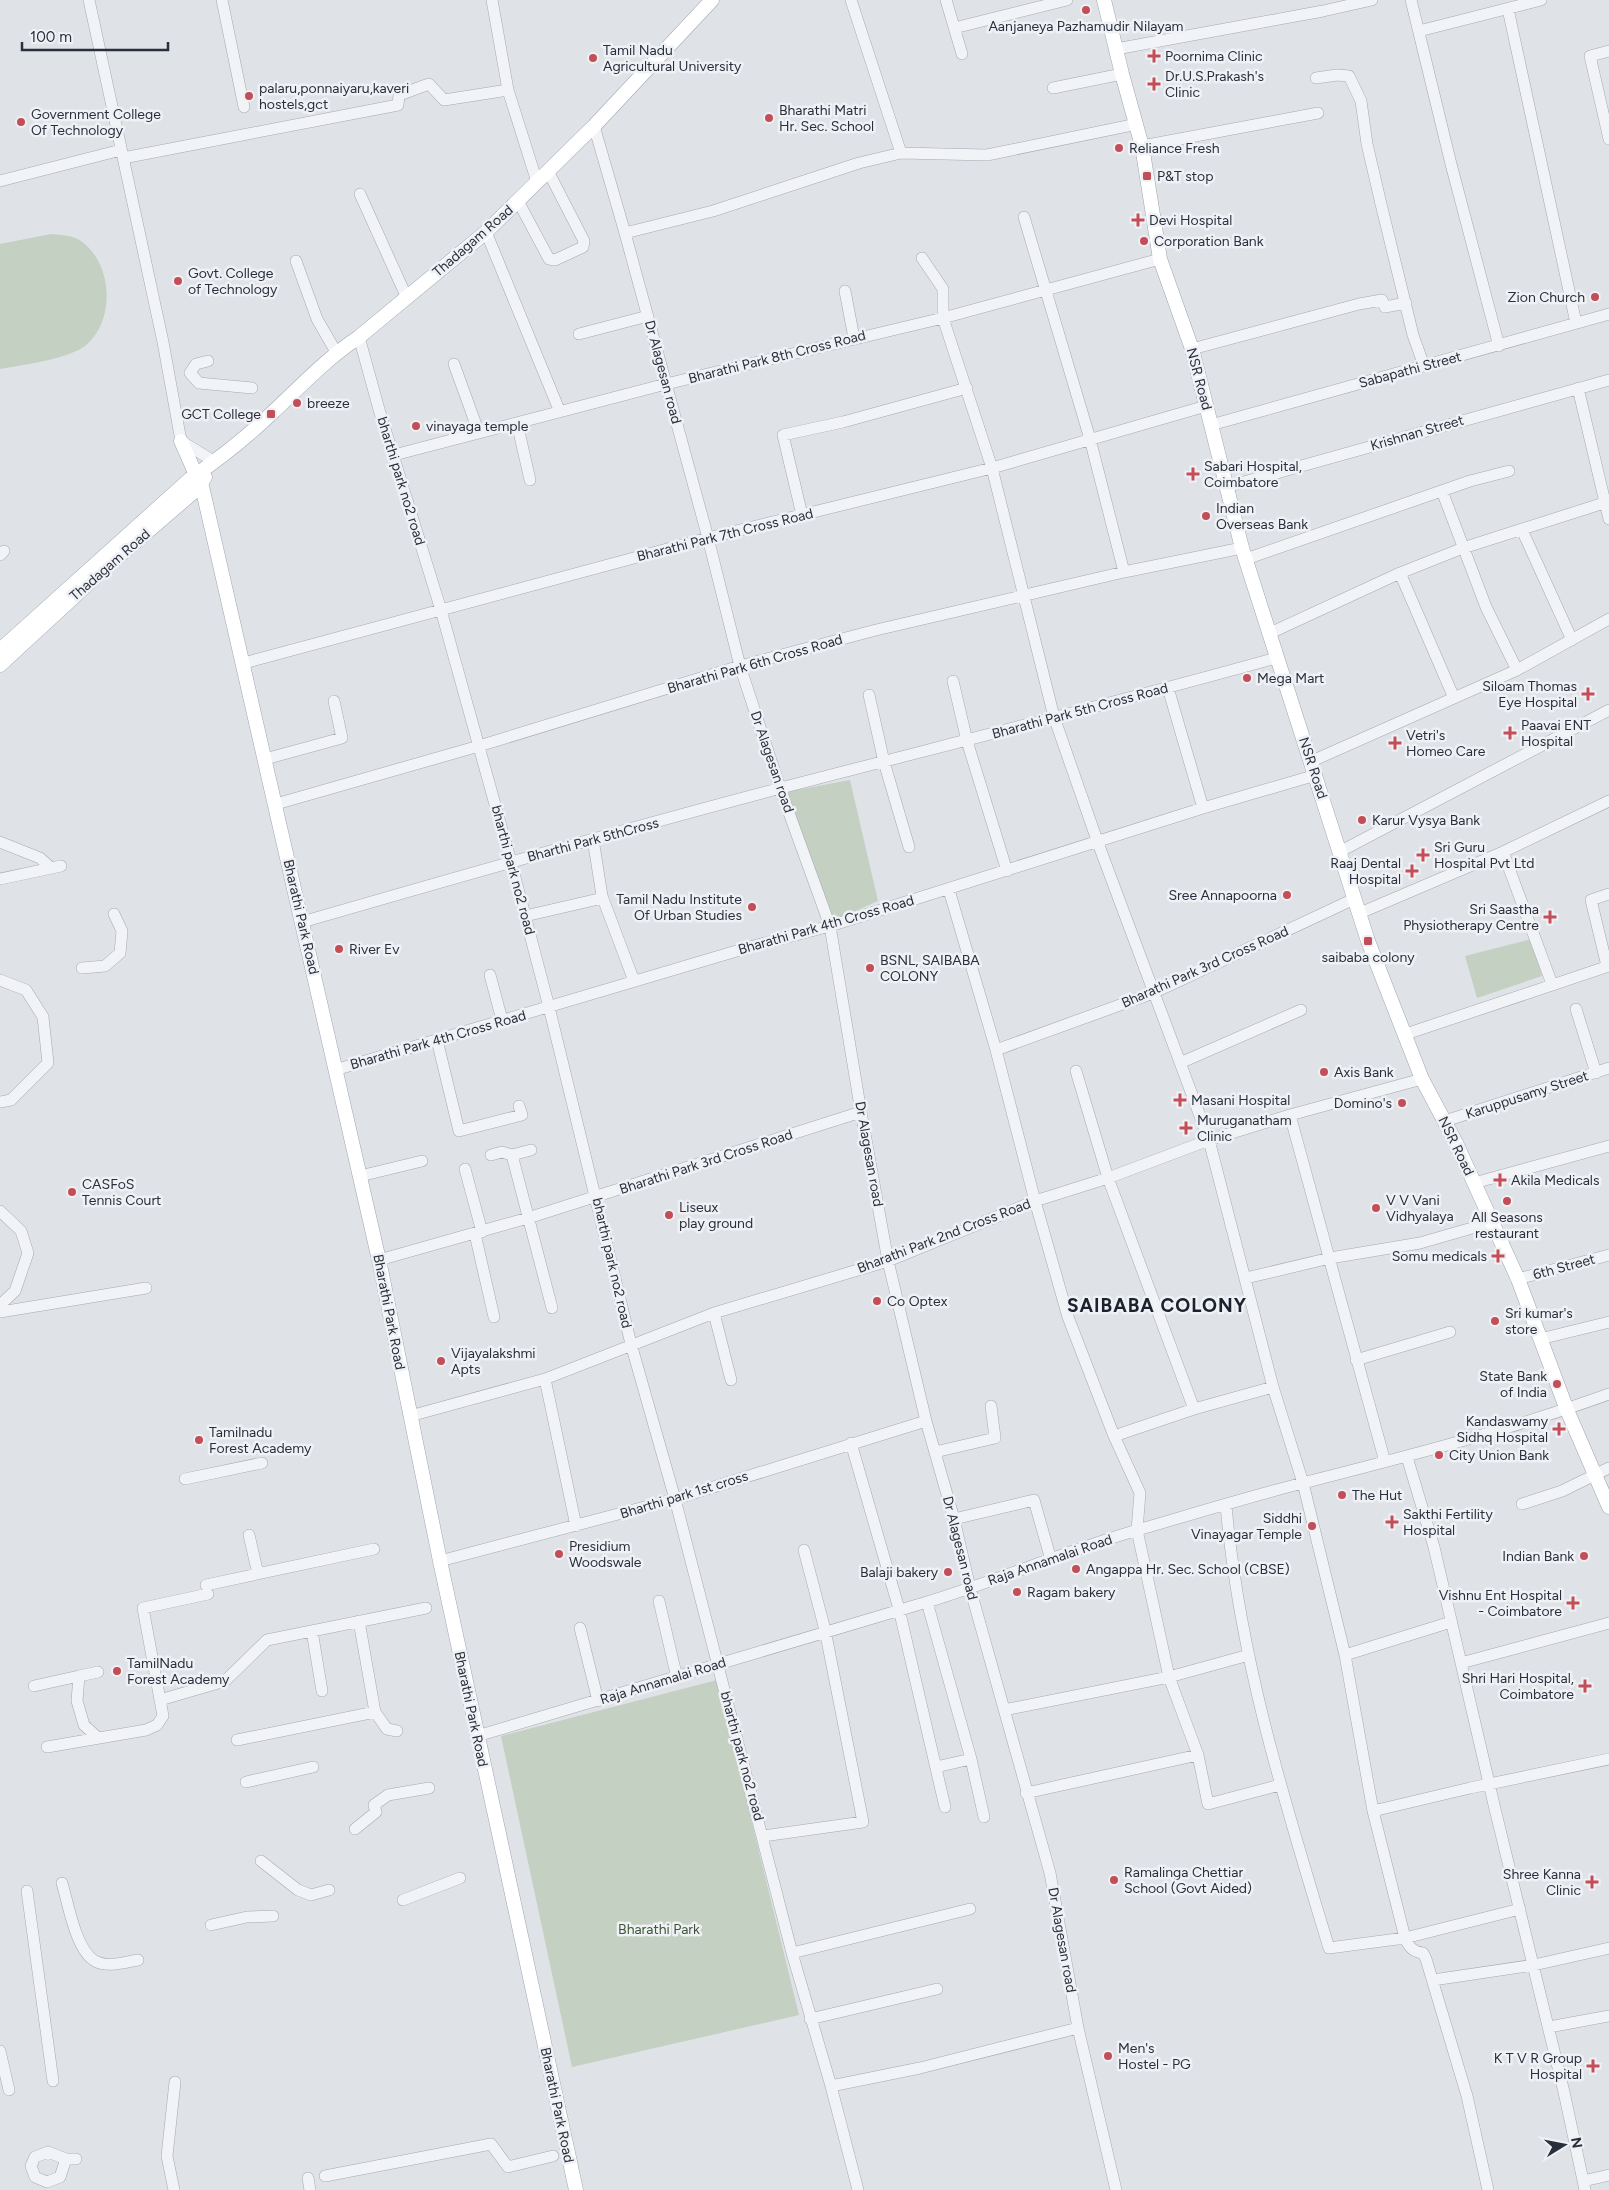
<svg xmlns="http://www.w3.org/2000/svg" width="1609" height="2190" font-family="Figtree,sans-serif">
<rect width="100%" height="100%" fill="#dfe2e7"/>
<path fill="#c4d0c1" d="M51,234C61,235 72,235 81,241C113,264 116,321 85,346C68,359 22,365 0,369V244Z
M850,780L878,901L833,921L786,792Z
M1532,939L1542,976L1477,998L1465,956Z
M717,1680L799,2015L572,2067L501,1736Z"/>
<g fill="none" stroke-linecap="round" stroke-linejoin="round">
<defs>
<path id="minor" d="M89,0L163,342L181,441L215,462
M222,0L244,107
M492,0L508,90L537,182
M851,0L901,153L987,155L1137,124
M946,0L962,54
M1411,0L1451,164L1499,346
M1508,9L1576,323
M954,28L1067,0
M1419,31L1541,0
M1116,49L1323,11L1372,0
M1609,51L1590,56L1609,139
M1316,78L1337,75L1349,76L1361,101L1367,144L1381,204L1413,335L1424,366
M1053,88L1122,74
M594,126L625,233L708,538L740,666L780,788L830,926L861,1112L888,1261L926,1421L954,1519L970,1588L1050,1873L1078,2028L1116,2190
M1142,146L1318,113
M123,158L398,105L399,95L429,84L444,100L508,90
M0,181L121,150
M360,194L407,298
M518,201L549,259L555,260L583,247L584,241L548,171
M1024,217L1090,439L1124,572
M486,232L560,412
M625,233L713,211L859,163L901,153
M922,258L943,289V318L992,468L1054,717L1098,843L1209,1140L1273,1387L1303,1483L1345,1655L1373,1811L1405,1938C1409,1947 1413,1952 1423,1953L1426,1959L1467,2096L1488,2190
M296,261L317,319L336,352
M845,291L854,338
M579,334L648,316
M359,337L380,413L441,610L511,862L549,1007L631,1344L675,1499L792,1953L831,2086L858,2190
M1192,349L1359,304L1382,300L1385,307L1406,303
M208,361L196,364L190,373L199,383L252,388
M454,364L479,433
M1578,388L1609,519
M517,423L530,480
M1211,425L1609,314
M394,455L666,384L943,318L1160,259
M1226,487L1609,380
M1442,491L1486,607L1517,670
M802,515L783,435L843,422L967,388
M1522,530L1572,640
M0,555L4,551
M1246,559L1470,481L1509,471
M1400,573L1454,698
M1268,634L1400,573L1463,548L1604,503
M244,663L708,538L992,468L1206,406
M953,681L967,741L1007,871
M1168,688L1203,808
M869,695L884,762L909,847
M265,759L342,738L334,701
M1312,761L1517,670L1609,619
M276,804L479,746L740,666L876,630L1124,572L1242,548
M593,839L602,896L634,981
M0,842L40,858L51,868
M1341,851L1609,710
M1503,852L1552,984
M0,879L61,866
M949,890L996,1050L1035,1201L1068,1317L1114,1436L1140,1493L1137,1530L1169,1677L1198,1755L1026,1793
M1360,913L1503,852L1609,801
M525,916L603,898
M302,922C461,876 621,830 781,788C946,745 1111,704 1276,658
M1607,966L1591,900L1609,894
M82,968L105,966L120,953L122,931L114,914
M490,975L502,1020
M0,980L26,990L43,1017L48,1063L11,1100L0,1102
M1576,1009L1596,1073
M1406,1034L1609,966
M437,1040L459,1131L522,1115L519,1106
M996,1050L1153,993L1354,899
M1180,1063L1301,1010
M335,1070L750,947L830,926L1203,808L1316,775
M1076,1071L1108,1178L1194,1409L1114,1436
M1290,1115L1385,1462
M1445,1121L1609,1068
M491,1155L502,1152L512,1155L531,1150
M512,1155L552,1308
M465,1169L482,1232
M360,1176L422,1161
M1474,1183L1609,1146
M0,1211L21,1231L28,1253L15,1291L0,1305
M475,1234L494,1317
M379,1260L528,1218L861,1112
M1246,1278L1330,1258L1420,1243L1493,1222
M1518,1279L1609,1255
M0,1312L146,1288
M714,1313L731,1380
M1540,1339L1609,1322
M1356,1360L1450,1332
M545,1379L576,1526
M1194,1409L1273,1387
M410,1416L545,1379L714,1313L888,1261L1035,1201L1108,1178L1209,1140L1290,1115L1422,1079
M851,1443L899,1609L945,1807
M935,1452L995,1438L991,1406
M1407,1457L1434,1547L1495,1809L1564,2092L1585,2190
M185,1479L262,1463
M1522,1504L1562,1491L1609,1468
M1226,1505C1239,1657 1285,1803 1329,1948L1405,1938L1520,1909
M954,1519L1034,1500L1051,1560
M249,1535L258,1574
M440,1561L675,1499L926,1421
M206,1585L374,1549
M659,1601L677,1678
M927,1602L971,1759L984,1817
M359,1621L375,1712L387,1729L397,1731
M580,1628L598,1701
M312,1631L322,1691
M1345,1655L1451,1622
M1461,1663L1609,1623
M79,1676L98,1672
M34,1686L79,1676L77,1701L84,1725L98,1738
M160,1700L225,1681L267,1640L426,1608
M1004,1710L1169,1677L1249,1655
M477,1736C627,1692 777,1646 927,1602C999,1580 1068,1550 1141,1529C1196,1513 1251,1496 1307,1482C1408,1456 1510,1430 1609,1394
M237,1740L375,1712
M47,1747L146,1730L157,1725L163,1716L143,1608L208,1594
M1198,1755L1208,1804L1280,1785
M936,1767L971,1759
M246,1782L313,1767
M1373,1811L1470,1788L1609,1759
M355,1829L376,1812L374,1805L388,1795L429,1788
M763,1836L863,1822L825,1630L804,1550
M261,1861L298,1890L311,1895L329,1890
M62,1883C68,1903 76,1951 95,1961C107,1968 126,1962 138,1960
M27,1891L53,2081
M403,1900L460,1878
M211,1925L247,1917L273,1916
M792,1953L970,1909
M1433,1980L1534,1965L1609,1948
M810,2019L937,1989
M1549,2027L1609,2016
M0,2051L9,2090
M831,2086L920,2068L1078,2028
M66,2159L60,2177L47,2182L35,2177L31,2166L35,2157L48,2152L66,2159H76
M325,2176L491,2144L508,2167L553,2156
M308,2178L310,2190
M1583,2181L1609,2175
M174,2190L167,2156L175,2082"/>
<path id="major" d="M1104,0L1122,74L1142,146L1160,259L1192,349L1242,548L1368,941L1422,1079L1456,1143L1518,1279L1567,1410L1609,1507
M181,441L196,475L201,482L379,1260L440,1561L576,2190
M0,650L190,479C219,459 247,437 273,412C301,386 327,358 359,337L486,232L594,126L712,0
M0,665L103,570L197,489L205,477"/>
</defs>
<use href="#minor" stroke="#a5a9b1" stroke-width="12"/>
<use href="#major" stroke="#a0a6b2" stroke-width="15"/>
<use href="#minor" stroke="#f2f3f6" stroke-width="11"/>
<use href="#major" stroke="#fff" stroke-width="14"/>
</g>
<g fill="#c34e57" stroke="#eff1f5" stroke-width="2">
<circle cx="1086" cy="10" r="5"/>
<path d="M1151.5 48.5h5v5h5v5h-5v5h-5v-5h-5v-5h5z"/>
<circle cx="593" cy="58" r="5"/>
<path d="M1151.5 76.5h5v5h5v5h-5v5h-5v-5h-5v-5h5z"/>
<circle cx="249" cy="96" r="5"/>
<circle cx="769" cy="118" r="5"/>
<circle cx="21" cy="122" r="5"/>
<circle cx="1119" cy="148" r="5"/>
<rect x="1142" y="171" width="10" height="10" rx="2.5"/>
<path d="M1135.5 212.5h5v5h5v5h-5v5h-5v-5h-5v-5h5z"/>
<circle cx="1144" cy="241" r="5"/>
<circle cx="178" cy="281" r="5"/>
<circle cx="1595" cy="297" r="5"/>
<circle cx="297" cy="403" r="5"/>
<rect x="266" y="409" width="10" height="10" rx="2.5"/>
<circle cx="416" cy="426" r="5"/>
<path d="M1190.5 466.5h5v5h5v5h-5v5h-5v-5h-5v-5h5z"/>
<circle cx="1206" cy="516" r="5"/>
<circle cx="1247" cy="678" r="5"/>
<path d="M1585.5 686.5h5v5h5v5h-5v5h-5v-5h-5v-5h5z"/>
<path d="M1507.5 725.5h5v5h5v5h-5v5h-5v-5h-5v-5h5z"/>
<path d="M1392.5 735.5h5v5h5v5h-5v5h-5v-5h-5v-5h5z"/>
<circle cx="1362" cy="820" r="5"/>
<path d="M1420.5 847.5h5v5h5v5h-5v5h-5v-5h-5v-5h5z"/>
<path d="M1409.5 863.5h5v5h5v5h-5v5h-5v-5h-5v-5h5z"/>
<circle cx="1287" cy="895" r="5"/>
<circle cx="752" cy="907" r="5"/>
<path d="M1547.5 909.5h5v5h5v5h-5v5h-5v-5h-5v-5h5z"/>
<rect x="1363" y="936" width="10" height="10" rx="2.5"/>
<circle cx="339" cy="949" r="5"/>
<circle cx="870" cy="968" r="5"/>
<circle cx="1324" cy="1072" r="5"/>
<path d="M1177.5 1092.5h5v5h5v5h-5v5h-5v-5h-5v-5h5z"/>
<circle cx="1402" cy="1103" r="5"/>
<path d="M1183.5 1120.5h5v5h5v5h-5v5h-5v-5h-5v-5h5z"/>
<path d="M1497.5 1172.5h5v5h5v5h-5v5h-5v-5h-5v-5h5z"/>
<circle cx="72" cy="1192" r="5"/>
<circle cx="1507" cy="1201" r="5"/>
<circle cx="1376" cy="1208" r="5"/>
<circle cx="669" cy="1215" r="5"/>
<path d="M1495.5 1248.5h5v5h5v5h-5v5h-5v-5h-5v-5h5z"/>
<circle cx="877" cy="1301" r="5"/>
<circle cx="1495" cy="1321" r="5"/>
<circle cx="441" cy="1361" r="5"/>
<circle cx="1557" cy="1384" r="5"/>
<path d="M1556.5 1421.5h5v5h5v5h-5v5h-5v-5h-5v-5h5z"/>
<circle cx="199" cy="1440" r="5"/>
<circle cx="1439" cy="1455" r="5"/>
<circle cx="1342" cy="1495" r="5"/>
<path d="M1389.5 1514.5h5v5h5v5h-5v5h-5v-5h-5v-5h5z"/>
<circle cx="1312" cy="1526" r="5"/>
<circle cx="559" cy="1554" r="5"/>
<circle cx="1584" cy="1556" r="5"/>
<circle cx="1076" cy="1569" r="5"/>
<circle cx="948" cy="1572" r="5"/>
<circle cx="1017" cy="1592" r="5"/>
<path d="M1570.5 1595.5h5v5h5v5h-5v5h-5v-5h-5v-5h5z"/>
<circle cx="117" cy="1671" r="5"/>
<path d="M1582.5 1678.5h5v5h5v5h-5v5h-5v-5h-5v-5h5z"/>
<circle cx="1114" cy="1880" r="5"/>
<path d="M1589.5 1874.5h5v5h5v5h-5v5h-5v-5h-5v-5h5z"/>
<circle cx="1108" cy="2056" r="5"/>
<path d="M1590.5 2058.5h5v5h5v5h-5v5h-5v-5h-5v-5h5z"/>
</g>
<g text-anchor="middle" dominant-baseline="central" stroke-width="5" stroke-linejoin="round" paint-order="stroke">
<g font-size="14" fill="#2a2f3d" stroke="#eff1f5" text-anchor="start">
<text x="1086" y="26" text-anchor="middle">Aanjaneya Pazhamudir Nilayam</text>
<text x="603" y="50">Tamil Nadu<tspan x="603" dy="16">Agricultural University</tspan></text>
<text x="1165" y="56">Poornima Clinic</text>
<text x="1165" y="76">Dr.U.S.Prakash's<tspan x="1165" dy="16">Clinic</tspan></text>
<text x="259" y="88">palaru,ponnaiyaru,kaveri<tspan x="259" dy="16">hostels,gct</tspan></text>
<text x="779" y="110">Bharathi Matri<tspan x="779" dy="16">Hr. Sec. School</tspan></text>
<text x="31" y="114">Government College<tspan x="31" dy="16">Of Technology</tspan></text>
<text x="1129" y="148">Reliance Fresh</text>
<text x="1157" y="176">P&amp;T stop</text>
<text x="1149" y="220">Devi Hospital</text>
<text x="1154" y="241">Corporation Bank</text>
<text x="188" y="273">Govt. College<tspan x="188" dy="16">of Technology</tspan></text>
<text x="1585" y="297" text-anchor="end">Zion Church</text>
<text x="307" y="403">breeze</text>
<text x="261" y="414" text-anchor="end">GCT College</text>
<text x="426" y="426">vinayaga temple</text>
<text x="1204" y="466">Sabari Hospital,<tspan x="1204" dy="16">Coimbatore</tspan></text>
<text x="1216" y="508">Indian<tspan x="1216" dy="16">Overseas Bank</tspan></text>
<text x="1257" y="678">Mega Mart</text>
<text x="1577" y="686" text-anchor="end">Siloam Thomas<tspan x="1577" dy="16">Eye Hospital</tspan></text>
<text x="1521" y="725">Paavai ENT<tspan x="1521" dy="16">Hospital</tspan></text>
<text x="1406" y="735">Vetri's<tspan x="1406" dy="16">Homeo Care</tspan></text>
<text x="1372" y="820">Karur Vysya Bank</text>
<text x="1434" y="847">Sri Guru<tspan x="1434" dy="16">Hospital Pvt Ltd</tspan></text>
<text x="1401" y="863" text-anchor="end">Raaj Dental<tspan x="1401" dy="16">Hospital</tspan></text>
<text x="1277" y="895" text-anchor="end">Sree Annapoorna</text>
<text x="742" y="899" text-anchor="end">Tamil Nadu Institute<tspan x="742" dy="16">Of Urban Studies</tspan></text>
<text x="1539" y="909" text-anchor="end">Sri Saastha<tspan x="1539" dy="16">Physiotherapy Centre</tspan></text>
<text x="349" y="949">River Ev</text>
<text x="1368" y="957" text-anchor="middle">saibaba colony</text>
<text x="880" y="960">BSNL, SAIBABA<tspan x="880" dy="16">COLONY</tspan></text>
<text x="1334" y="1072">Axis Bank</text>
<text x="1191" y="1100">Masani Hospital</text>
<text x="1392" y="1103" text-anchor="end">Domino's</text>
<text x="1197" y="1120">Muruganatham<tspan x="1197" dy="16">Clinic</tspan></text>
<text x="1511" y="1180">Akila Medicals</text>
<text x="82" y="1184">CASFoS<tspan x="82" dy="16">Tennis Court</tspan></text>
<text x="1386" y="1200">V V Vani<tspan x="1386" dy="16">Vidhyalaya</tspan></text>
<text x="679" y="1207">Liseux<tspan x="679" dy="16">play ground</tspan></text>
<text x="1507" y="1217" text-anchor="middle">All Seasons<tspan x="1507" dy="16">restaurant</tspan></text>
<text x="1487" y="1256" text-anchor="end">Somu medicals</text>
<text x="887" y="1301">Co Optex</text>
<text x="1505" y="1313">Sri kumar's<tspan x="1505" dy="16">store</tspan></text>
<text x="451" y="1353">Vijayalakshmi<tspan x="451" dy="16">Apts</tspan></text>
<text x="1547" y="1376" text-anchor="end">State Bank<tspan x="1547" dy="16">of India</tspan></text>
<text x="1548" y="1421" text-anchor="end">Kandaswamy<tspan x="1548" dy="16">Sidhq Hospital</tspan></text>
<text x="209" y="1432">Tamilnadu<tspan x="209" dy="16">Forest Academy</tspan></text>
<text x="1449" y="1455">City Union Bank</text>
<text x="1352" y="1495">The Hut</text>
<text x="1403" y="1514">Sakthi Fertility<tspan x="1403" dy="16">Hospital</tspan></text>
<text x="1302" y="1518" text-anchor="end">Siddhi<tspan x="1302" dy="16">Vinayagar Temple</tspan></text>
<text x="569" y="1546">Presidium<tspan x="569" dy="16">Woodswale</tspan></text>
<text x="1574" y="1556" text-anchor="end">Indian Bank</text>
<text x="1086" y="1569">Angappa Hr. Sec. School (CBSE)</text>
<text x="938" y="1572" text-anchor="end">Balaji bakery</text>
<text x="1027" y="1592">Ragam bakery</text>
<text x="1562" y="1595" text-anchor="end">Vishnu Ent Hospital<tspan x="1562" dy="16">- Coimbatore</tspan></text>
<text x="127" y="1663">TamilNadu<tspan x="127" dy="16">Forest Academy</tspan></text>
<text x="1574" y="1678" text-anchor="end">Shri Hari Hospital,<tspan x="1574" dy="16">Coimbatore</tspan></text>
<text x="1124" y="1872">Ramalinga Chettiar<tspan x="1124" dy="16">School (Govt Aided)</tspan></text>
<text x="1581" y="1874" text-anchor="end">Shree Kanna<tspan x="1581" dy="16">Clinic</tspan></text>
<text x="1118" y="2048">Men's<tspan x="1118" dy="16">Hostel - PG</tspan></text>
<text x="1582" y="2058" text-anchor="end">K T V R Group<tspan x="1582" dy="16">Hospital</tspan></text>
</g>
<g font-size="14" fill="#2a2f3d" stroke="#eff1f5">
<text transform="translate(473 241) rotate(-41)">Thadagam Road</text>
<text transform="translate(777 357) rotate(-14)">Bharathi Park 8th Cross Road</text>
<text transform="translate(1410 370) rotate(-15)">Sabapathi Street</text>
<text transform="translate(663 372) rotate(75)">Dr Alagesan road</text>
<text transform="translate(1199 379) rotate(75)">NSR Road</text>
<text transform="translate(1417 433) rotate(-16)">Krishnan Street</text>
<text transform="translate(401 481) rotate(73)">bharthi park no2 road</text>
<text transform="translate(725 535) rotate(-14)">Bharathi Park 7th Cross Road</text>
<text transform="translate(110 565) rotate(-41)">Thadagam Road</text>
<text transform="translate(755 664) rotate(-16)">Bharathi Park 6th Cross Road</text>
<text transform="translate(1080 711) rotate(-15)">Bharathi Park 5th Cross Road</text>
<text transform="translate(772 762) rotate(71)">Dr Alagesan road</text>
<text transform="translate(1313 768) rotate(72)">NSR Road</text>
<text transform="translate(593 840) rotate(-15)">Bharthi Park 5thCross</text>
<text transform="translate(513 870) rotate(75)">bharthi park no2 road</text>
<text transform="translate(301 917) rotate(77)">Bharathi Park Road</text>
<text transform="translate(826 925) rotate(-16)">Bharathi Park 4th Cross Road</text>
<text transform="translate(1205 967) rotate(-24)">Bharathi Park 3rd Cross Road</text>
<text transform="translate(438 1040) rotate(-16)">Bharathi Park 4th Cross Road</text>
<text transform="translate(1527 1095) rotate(-18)">Karuppusamy Street</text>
<text transform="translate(1456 1146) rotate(64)">NSR Road</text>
<text transform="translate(869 1154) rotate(80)">Dr Alagesan road</text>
<text transform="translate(706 1162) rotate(-18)">Bharathi Park 3rd Cross Road</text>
<text transform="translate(944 1236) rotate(-21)">Bharathi Park 2nd Cross Road</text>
<text transform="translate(612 1263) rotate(77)">bharthi park no2 road</text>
<text transform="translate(1564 1267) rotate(-15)">6th Street</text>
<text transform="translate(389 1312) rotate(79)">Bharathi Park Road</text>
<text transform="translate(684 1495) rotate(-17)">Bharthi park 1st cross</text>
<text transform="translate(960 1548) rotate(76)">Dr Alagesan road</text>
<text transform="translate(1050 1560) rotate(-19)">Raja Annamalai Road</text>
<text transform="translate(663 1681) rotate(-17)">Raja Annamalai Road</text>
<text transform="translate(471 1709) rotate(78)">Bharathi Park Road</text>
<text transform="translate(742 1756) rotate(75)">bharthi park no2 road</text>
<text transform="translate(1062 1940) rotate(80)">Dr Alagesan road</text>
<text transform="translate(557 2105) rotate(78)">Bharathi Park Road</text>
</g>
<g font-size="14" fill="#3c5838" stroke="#eff1f5">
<text x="659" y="1929">Bharathi Park</text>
</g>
<g font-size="19" font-weight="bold" letter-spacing="1" fill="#1c212e" stroke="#eff1f5">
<text x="1157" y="1305">SAIBABA COLONY</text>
</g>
</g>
<g transform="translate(1564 2145) rotate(80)" stroke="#eff1f5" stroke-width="4" paint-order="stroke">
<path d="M0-4L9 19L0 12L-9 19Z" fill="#2a2f3d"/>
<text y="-8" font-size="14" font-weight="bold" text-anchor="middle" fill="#2a2f3d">N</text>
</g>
<path d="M22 42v8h146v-8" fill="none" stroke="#2a2f3d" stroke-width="2.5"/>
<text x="30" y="42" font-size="15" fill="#2a2f3d" stroke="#eff1f5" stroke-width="4" paint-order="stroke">100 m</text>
</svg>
